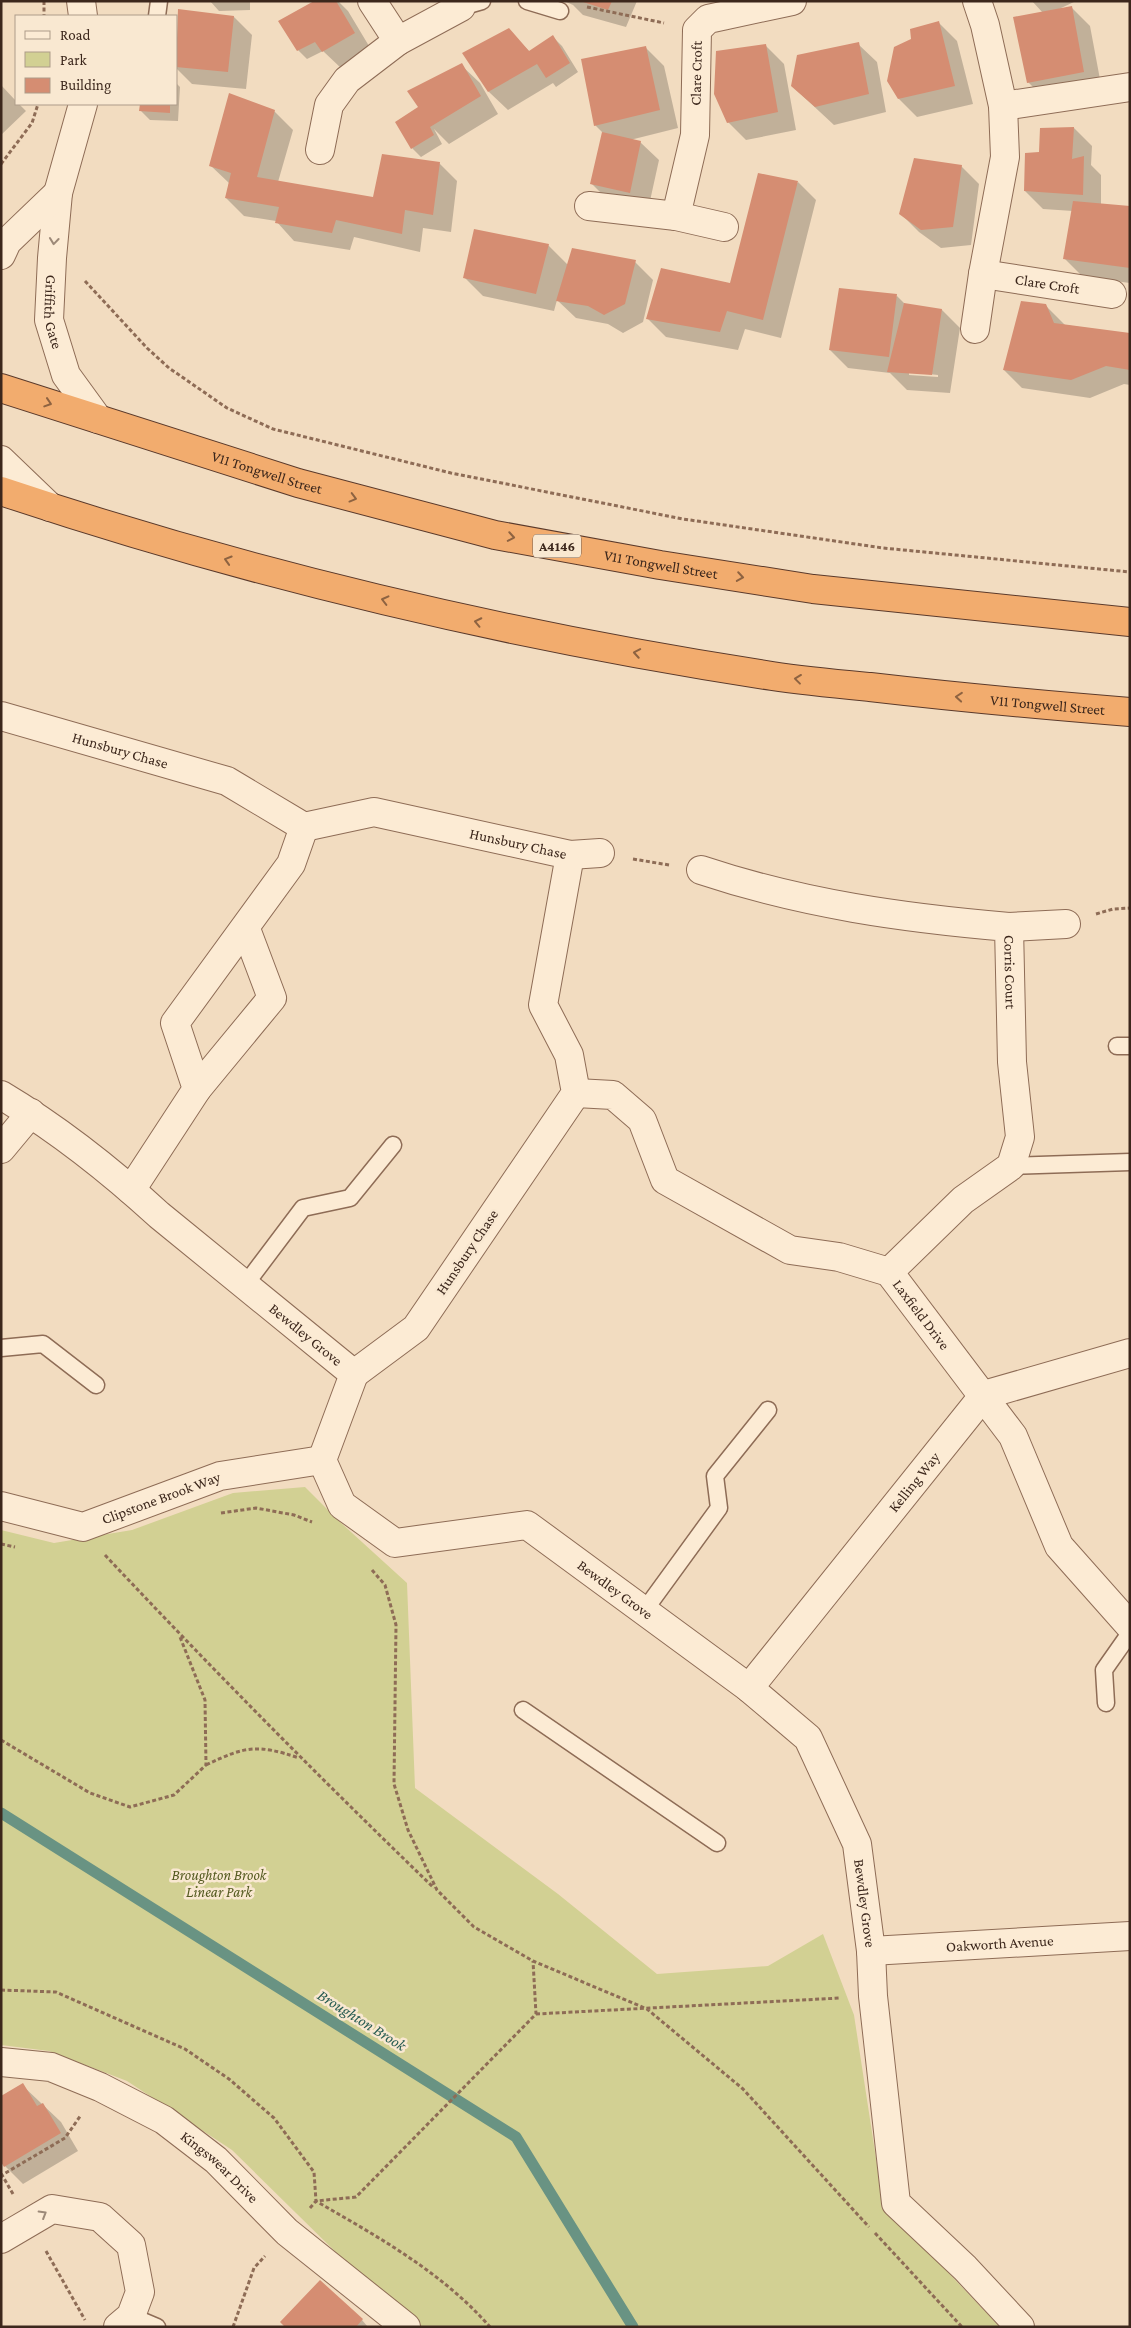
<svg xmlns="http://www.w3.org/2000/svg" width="1131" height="2328" font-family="'Crimson Pro',serif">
<rect width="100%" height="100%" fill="#f2dcc0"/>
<path fill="#d2d093" d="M305,1487L340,1522L407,1583L415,1788L558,1894L657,1974L768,1966L823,1934L854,2015L883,2204L1000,2327H412L232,2150L127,2081L49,2051L1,2045V1530L54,1543L132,1530L233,1493Z"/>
<path fill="#0003" fill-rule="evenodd" d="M210,1H250V10L219,11Z
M316,1H338L348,11L372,51L342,69L323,51L307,59L298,50Z
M564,1H637L626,27L583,15L573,5Z
M1032,1H1076L1059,9L1071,7L1090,26L1102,90L1046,100L1028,82L1043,13Z
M179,10L234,17L252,35L246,89L192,84L176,68Z
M939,23L957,41L973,104L917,117L899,99L913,40Z
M508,30L530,52L553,37L562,46L578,72L556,87L553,83L508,110L489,92L464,53Z
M858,44L877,62L886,112L834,125L792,86Z
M766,46L784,64L796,130L746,140L728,122Z
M646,48L664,66L678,128L630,140L640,142L659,160L648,210L610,202L592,184L603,133L595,125Z
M461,65L480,83L498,114L449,144L434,129L442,144L421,157L412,148L419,108Z
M176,83L180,87L178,121L150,120L141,111V104H176Z
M1,85L16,101V104H19L26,111L1,135Z
M274,111L293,130L278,182L374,198L439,163L457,181L451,232L423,228L420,252L354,237L350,250L294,241L276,221L244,216L226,198L229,183L210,165Z
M1074,128L1092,146L1091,165L1101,175V205L1130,208V283L1083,277L1065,259L1073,211L1043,209L1025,191L1040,153L1041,129Z
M961,166L979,184L971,245L941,248L919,232L901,214Z
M798,182L816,200L781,338L745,329L738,350L666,337L648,319L731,284Z
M548,245L568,265L635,262L653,280L643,322L623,333L608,324L576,318L557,300L554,311L483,296L465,278Z
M897,296L906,305L942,310L960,328L950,393L907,390L890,373L848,368L830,350ZM909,372L938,375V377L909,375Z
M1045,305L1065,325L1130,334V385L1124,384L1090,398L1022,388L1004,370Z
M22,2085L61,2122L78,2151L23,2184L5,2166Z
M362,2320L368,2327H287Z"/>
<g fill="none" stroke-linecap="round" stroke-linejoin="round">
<path stroke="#699383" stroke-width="11" d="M1,1813L516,2137L633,2327"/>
</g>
<path fill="#d58d72" d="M314,1H336L355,33L322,52L315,42L297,51L278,21Z
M580,1H612L608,10Z
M1072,6L1084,72L1027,83L1013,17Z
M178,9L234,16L228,72L176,67Z
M939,21L955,86L898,99L887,81L894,47L911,39L910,29Z
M509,28L529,51L553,35L570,63L546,78L537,64L488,92L462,53Z
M859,42L869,94L815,107L791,86L797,55Z
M766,44L778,112L727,123L714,94L716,51Z
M646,46L660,110L594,126L581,59Z
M462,63L481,96L430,127L434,135L411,149L395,122L418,107L407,91Z
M229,93L275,110L257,177L373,197L382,154L440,162L433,215L405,210L402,234L336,220L332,233L275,223L279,207L225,198L231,173L209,166Z
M140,104H170V113L139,111Z
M1074,127L1072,159L1084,156L1083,195L1024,191L1025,153L1039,152L1040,128Z
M602,132L641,141L630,193L590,184Z
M914,158L962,165L953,227L921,230L899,214Z
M758,173L798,181L763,320L727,311L720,332L646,319L661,268L730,283Z
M1073,201L1130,206V268L1063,259Z
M474,229L549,244L536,294L463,278Z
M572,248L636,260L625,304L604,315L588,306L556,301Z
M839,288L897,294L889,357L829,350Z
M1021,301L1046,304L1054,323L1130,333V370L1106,366L1071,380L1003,370Z
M904,303L942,309L932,375L887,372Z
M23,2083L37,2106L43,2103L61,2133L4,2167L1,2162V2096Z
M320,2280L363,2319L356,2327H285L280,2322Z"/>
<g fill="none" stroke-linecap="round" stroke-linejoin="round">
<defs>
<path id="service" d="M527,1L560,11
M461,7L482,1
M157,16L159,1
M1117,1046H1130
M1011,1166L1130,1162
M245,1285L303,1208L350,1198L393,1145
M1,1348L43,1344L96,1385
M644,1611L719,1508L715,1476L768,1410
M1106,1703L1104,1670L1130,1633
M523,1710L717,1843
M131,2316L157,2327"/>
<g id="minor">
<path d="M398,41L461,7"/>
<path d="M1003,106L1130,87"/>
<path d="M320,150L329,105L347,80L398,41L372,1"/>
<path d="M589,206L676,216L724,227"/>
<path id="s1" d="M676,216L695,135L697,30L708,19L792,1"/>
<path id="s2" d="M983,274L1112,294"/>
<path d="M975,329L983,274L1005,157L1003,106L985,25L977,1"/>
<path id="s3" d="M1,716L227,781L304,827L374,812L570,855L543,1005L569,1055L576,1093L416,1328L354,1374"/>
<path d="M570,855L600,853"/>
<path id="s4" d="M701,870C803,904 903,918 1009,927L1012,1062L1020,1137L1011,1166L963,1200L889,1272"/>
<path d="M1009,927L1066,924"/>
<path d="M197,1089L272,998L246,929"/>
<path id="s5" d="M576,1093L613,1095L642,1120L665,1180L790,1250L839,1257L889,1272L1013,1436L1059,1546L1130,1626"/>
<path id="s6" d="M1,1095C58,1129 111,1171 159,1215L354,1374L322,1460L342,1505L395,1543L527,1525L749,1688L808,1738L857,1844L871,1951L873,1996L896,2203L965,2268L1020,2327"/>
<path d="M1,1149L31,1113"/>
<path d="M131,1190L197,1089L175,1023L291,864L304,827"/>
<path id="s7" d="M1,1506L83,1527L220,1476L322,1460"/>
<path id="s8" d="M749,1688L984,1395L1130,1353"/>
<path id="s9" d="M871,1951L1130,1936"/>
<path id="s10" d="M1,2062L51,2067L100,2087L164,2120L216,2160L287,2232L406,2327"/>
<path d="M1,2239L52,2209L100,2217L131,2245L140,2292L131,2316L118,2327"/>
</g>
<g id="tertiary">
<path d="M81,1L83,16"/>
<path id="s11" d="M83,104L58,193L52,258L49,320L66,375L98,419"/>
<path d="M1,255L7,242L58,193"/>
<path d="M1,460L50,507"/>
</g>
<g id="trunk">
<path id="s12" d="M1,388L298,483L495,535L660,565L813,589L1130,622"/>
<path id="s13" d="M1,491C252,575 511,636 772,676C805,681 838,684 870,687C956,697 1043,705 1130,712"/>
</g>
</defs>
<use href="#service" stroke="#8e6c56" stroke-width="19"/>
<use href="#minor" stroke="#8e6c56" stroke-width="30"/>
<use href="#tertiary" stroke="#8e6c56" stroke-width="30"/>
<use href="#trunk" stroke="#5b3a2b" stroke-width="30"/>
<path stroke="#8e6c56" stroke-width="3" stroke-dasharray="4 2.5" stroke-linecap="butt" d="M44,1V16
M587,7L664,23
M1,164L32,123L38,104
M85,281L147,348L169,368L227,408L273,429L451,473L683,519L883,548L1130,572
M633,859L669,865
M1096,914L1113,909L1130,908
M221,1513L256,1508L294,1515L312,1522
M1,1544L15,1547
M105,1555C212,1669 322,1780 434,1888
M372,1570L385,1585L396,1625L394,1784L408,1830L437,1890L474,1927L533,1961L647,2009L743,2089L869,2227
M1,1740L90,1793L130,1807L174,1795L206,1765L205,1700L180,1637
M206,1765C245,1746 258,1744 299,1758
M1,1990L56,1992L185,2049L229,2079L274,2118L314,2172L316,2201C378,2237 442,2272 490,2327
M536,2014L840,1998
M13,2194L2,2175L65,2138L81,2115
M310,2208L316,2201L356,2197L536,2014L533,1961
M875,2233L962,2327
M46,2251L85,2320
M233,2327L254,2268L265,2256"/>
<use href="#service" stroke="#fcebd4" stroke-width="16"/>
<use href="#minor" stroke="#fcebd4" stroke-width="28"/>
<use href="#tertiary" stroke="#fcebd4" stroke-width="28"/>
<use href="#trunk" stroke="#f2ac6e" stroke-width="28"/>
</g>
<defs><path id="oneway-chevron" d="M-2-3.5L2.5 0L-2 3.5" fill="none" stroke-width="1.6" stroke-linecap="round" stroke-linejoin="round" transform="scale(1.25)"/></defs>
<g stroke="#9c8978">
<use href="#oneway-chevron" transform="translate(54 241) rotate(96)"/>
<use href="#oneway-chevron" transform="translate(43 2214) rotate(-31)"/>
</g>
<g stroke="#8e6341">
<use href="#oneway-chevron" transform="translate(48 403) rotate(18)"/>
<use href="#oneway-chevron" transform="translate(353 498) rotate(15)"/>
<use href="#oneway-chevron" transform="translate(511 537) rotate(10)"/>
<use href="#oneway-chevron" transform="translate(228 560) rotate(-163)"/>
<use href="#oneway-chevron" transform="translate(740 577) rotate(9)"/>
<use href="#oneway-chevron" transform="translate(385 600) rotate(-166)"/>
<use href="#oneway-chevron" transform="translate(478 622) rotate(-168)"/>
<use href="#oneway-chevron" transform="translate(637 653) rotate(-170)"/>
<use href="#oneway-chevron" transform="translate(798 679) rotate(-173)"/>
<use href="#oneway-chevron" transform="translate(959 697) rotate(-175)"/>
</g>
<g text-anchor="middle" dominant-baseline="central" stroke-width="5" stroke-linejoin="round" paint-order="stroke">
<rect fill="#f9e8d1" stroke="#756152" stroke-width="1" x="533" y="534.5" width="48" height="23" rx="4"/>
<g font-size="14" font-weight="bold" fill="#3c271c">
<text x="557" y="546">A4146</text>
</g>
<g font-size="15" fill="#3c271c" stroke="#f9e8d1">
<text stroke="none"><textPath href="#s1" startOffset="145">Clare Croft</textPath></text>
<text stroke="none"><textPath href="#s2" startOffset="65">Clare Croft</textPath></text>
<text stroke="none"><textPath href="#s11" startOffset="212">Griffith Gate</textPath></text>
<text stroke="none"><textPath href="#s12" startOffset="279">V11 Tongwell Street</textPath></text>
<text stroke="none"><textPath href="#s12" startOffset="684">V11 Tongwell Street</textPath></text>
<text stroke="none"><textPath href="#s13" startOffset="1071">V11 Tongwell Street</textPath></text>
<text stroke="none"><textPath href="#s3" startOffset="124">Hunsbury Chase</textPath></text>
<text stroke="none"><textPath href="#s3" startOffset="544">Hunsbury Chase</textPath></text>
<text stroke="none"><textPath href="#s4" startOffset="359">Corris Court</textPath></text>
<text transform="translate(467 1252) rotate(-56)">Hunsbury Chase</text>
<text stroke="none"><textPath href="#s5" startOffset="438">Laxfield Drive</textPath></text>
<text stroke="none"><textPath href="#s6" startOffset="388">Bewdley Grove</textPath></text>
<text stroke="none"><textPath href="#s8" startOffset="264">Kelling Way</textPath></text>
<text stroke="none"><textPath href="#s7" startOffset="168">Clipstone Brook Way</textPath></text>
<text stroke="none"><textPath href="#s6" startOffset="899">Bewdley Grove</textPath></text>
<text stroke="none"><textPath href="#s6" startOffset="1319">Bewdley Grove</textPath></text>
<text stroke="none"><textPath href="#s9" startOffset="129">Oakworth Avenue</textPath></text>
<text stroke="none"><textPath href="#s10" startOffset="248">Kingswear Drive</textPath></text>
</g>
<g font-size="15" font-style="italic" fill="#545a20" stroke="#f9e8d1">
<text x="219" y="1875">Broughton Brook<tspan x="219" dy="17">Linear Park</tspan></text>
</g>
<g font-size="16" font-style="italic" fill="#295d53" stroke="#f9e8d1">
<text transform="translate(362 2020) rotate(32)">Broughton Brook</text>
</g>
</g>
<rect width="1131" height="2328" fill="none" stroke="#3c271c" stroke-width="5"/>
<rect x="15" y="15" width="162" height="90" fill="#f9e8d1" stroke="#ad9b89"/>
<rect x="25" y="31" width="25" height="8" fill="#fcebd4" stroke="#ad9b89"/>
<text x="60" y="40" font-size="15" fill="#3c271c">Road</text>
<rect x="25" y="52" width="25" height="15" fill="#d2d093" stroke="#ad9b89"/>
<text x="60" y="65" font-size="15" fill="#3c271c">Park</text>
<rect x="25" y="78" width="25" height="15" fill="#d58d72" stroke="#ad9b89"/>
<text x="60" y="90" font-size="15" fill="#3c271c">Building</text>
</svg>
